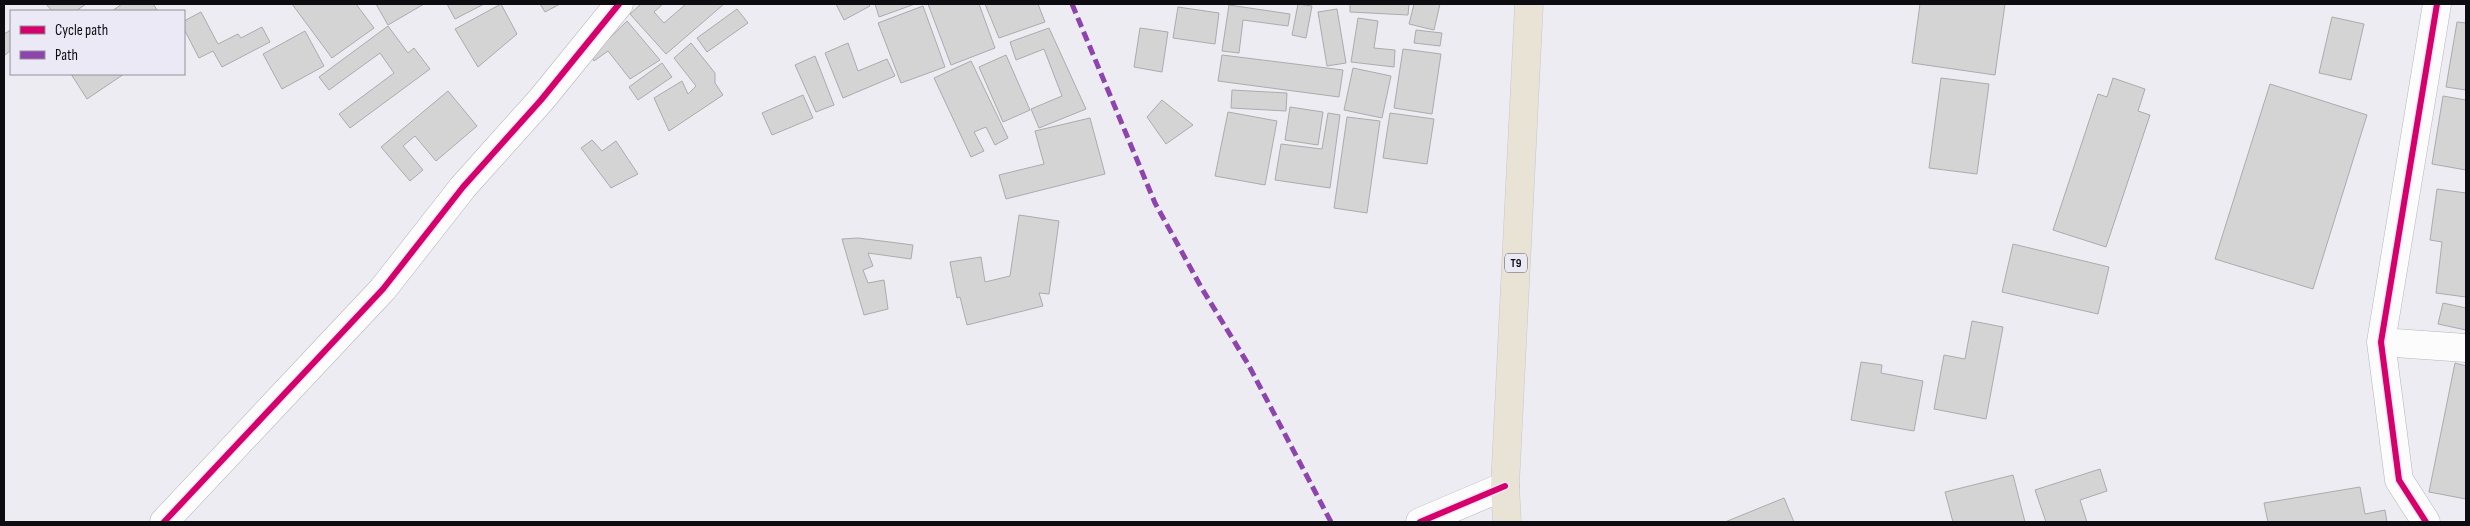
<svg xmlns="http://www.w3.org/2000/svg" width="2470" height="526" font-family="'Sofia Sans Condensed',sans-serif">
<rect width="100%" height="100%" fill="#ececf2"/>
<path fill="#d5d4d5" stroke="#acabac" d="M46,4H86L76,11H52Z
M122,4H153L158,11H112Z
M292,4H356L374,28L332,58Z
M376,4H424L388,25Z
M447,4H484L455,19Z
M501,4L517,34L478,67L455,29Z
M540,4H560L545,12Z
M641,4H663L654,12L664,23L686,4H724L666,54L630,14Z
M836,4H868L870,6L844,20Z
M875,4H915L879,17Z
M928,4H979L995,48L951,65Z
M985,4H1038L1045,22L999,38Z
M1298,4L1312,6L1306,38L1292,35Z
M1350,4H1409L1408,15L1350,12Z
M1414,4H1440L1434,30L1409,24Z
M1920,4H2005L1995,75L1912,63Z
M1229,5L1290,14L1288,26L1243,20L1239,53L1222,51Z
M923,6L945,67L901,83L878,23Z
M1178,7L1219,13L1215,44L1173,38Z
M737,9L748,23L707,52L697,38Z
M1337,9L1346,63L1327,66L1318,12Z
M201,12L218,44L238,34L241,38L262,27L270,42L222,67L213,51L199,58L184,29V21Z
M2332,17L2364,24L2351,80L2319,73Z
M1358,18L1378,21L1374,48L1395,50L1394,67L1351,62Z
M627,21L660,60L630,79L608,51L594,61L591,56Z
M2457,22L2466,23V90L2446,87Z
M388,26L408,53L414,48L430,69L350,128L339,114L394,73L380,53L329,90L319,77Z
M1049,28L1086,109L1039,128L1031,109L1062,96L1044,49L1016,60L1010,42Z
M1140,28L1168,32L1162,72L1134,67Z
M11,30V50L4,56V34Z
M1416,30L1442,33L1440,46L1414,43Z
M305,31L324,66L282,89L263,54Z
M691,43L715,73V83L723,95L669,131L654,98L682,81L688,94L696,86L674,58Z
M848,43L858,71L887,59L895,76L843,98L825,53Z
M1403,49L1441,54L1432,114L1394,108Z
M1006,55L1030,110L1003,122L979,67Z
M1222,55L1343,70L1339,97L1218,81Z
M815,56L834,105L816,112L795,65Z
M971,61L1008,138L995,145L986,127L974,132L984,151L971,157L934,78Z
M662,63L672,77L638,100L629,87Z
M1353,68L1391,76L1382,118L1344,110Z
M71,74H124L87,99Z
M1941,78L1989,84L1977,174L1929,168Z
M2113,78L2145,89L2138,111L2150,115L2106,247L2053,230L2098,94L2107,97Z
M2270,84L2367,115L2313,289L2215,259Z
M1232,90L1287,93L1286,111L1231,108Z
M448,91L477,126L436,161L415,136L403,146L423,170L410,181L381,147Z
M803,95L813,118L772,135L762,113Z
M2443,96L2466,100V170L2432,164Z
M1162,100L1193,125L1166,144L1147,117Z
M1290,107L1323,112L1318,145L1285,140Z
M1228,112L1277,121L1265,185L1215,176Z
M1328,113L1340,115L1330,188L1275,180L1281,144L1322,149Z
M1390,113L1434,119L1427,164L1383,158Z
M1347,117L1380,121L1367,213L1334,208Z
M1090,118L1105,174L1006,199L999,175L1044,164L1035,131Z
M592,140L602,151L616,141L638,174L611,188L581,148Z
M2437,189L2466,193V297L2436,293L2442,242L2430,240Z
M1019,215L1059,221L1049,294L1039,293L1043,306L967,325L960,297L957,298L950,262L981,257L985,282L1010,276Z
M858,238L913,245L911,259L868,253L873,266L863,270L868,283L884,280L888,309L864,315L842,239Z
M2013,244L2109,267L2098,314L2002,292Z
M2443,303L2466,308V330L2438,324Z
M1972,321L2003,327L1986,419L1934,409L1944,355L1965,359Z
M1861,362L1882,365L1881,373L1923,381L1914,431L1851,420Z
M2455,363L2466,366V499L2429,492Z
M2100,469L2107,491L2080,500L2087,522H2046L2035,490Z
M2013,475L2025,522H1953L1945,492Z
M2360,487L2365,514L2385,510L2387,522H2268L2264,503Z
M1784,498L1794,522H1725Z"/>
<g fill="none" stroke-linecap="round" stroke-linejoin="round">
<defs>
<path id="minor" d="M2381,342L2466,348
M164,522L383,289L463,187L541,100L619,4
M1420,522L1505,486
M2426,522L2399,480L2381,342L2437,4"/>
<path id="highway" d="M1507,522L1505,486L1529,4"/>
</defs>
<use href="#minor" stroke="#b5b5ba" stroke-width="29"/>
<use href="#highway" stroke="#c7c7cb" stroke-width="29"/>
<use href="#minor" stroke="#fcfcfd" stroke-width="28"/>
<use href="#highway" stroke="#e9e3d6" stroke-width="28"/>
<path stroke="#8e44ad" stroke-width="5" stroke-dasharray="10 5" stroke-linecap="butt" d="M1072,4L1155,203L1201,287L1248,364L1331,522"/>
<defs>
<path id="cycleway" d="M164,522L383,289L463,187L541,100L619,4
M1420,522L1505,486
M2426,522L2399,480L2381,342L2437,4"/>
</defs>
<use href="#cycleway" stroke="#eae9f5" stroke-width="9"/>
<use href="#cycleway" stroke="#d6006c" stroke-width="6"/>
</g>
<g text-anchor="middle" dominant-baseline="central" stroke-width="4" stroke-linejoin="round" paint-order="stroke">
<rect fill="#eae9f5" stroke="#4f4f55" stroke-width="1" x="1505" y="253.5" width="22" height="19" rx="4"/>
<g font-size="12" font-weight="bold" fill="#0d0d11">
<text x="1516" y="263">T9</text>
</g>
</g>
<rect width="2470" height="526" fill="none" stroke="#0d0d11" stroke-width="10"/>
<rect x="10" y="10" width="175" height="65" fill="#eae9f5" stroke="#92919a"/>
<rect x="20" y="26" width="25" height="8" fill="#d6006c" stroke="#92919a"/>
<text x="55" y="35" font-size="15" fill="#0d0d11">Cycle path</text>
<rect x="20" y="51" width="25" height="8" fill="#8e44ad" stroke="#92919a"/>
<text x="55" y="60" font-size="15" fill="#0d0d11">Path</text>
</svg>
